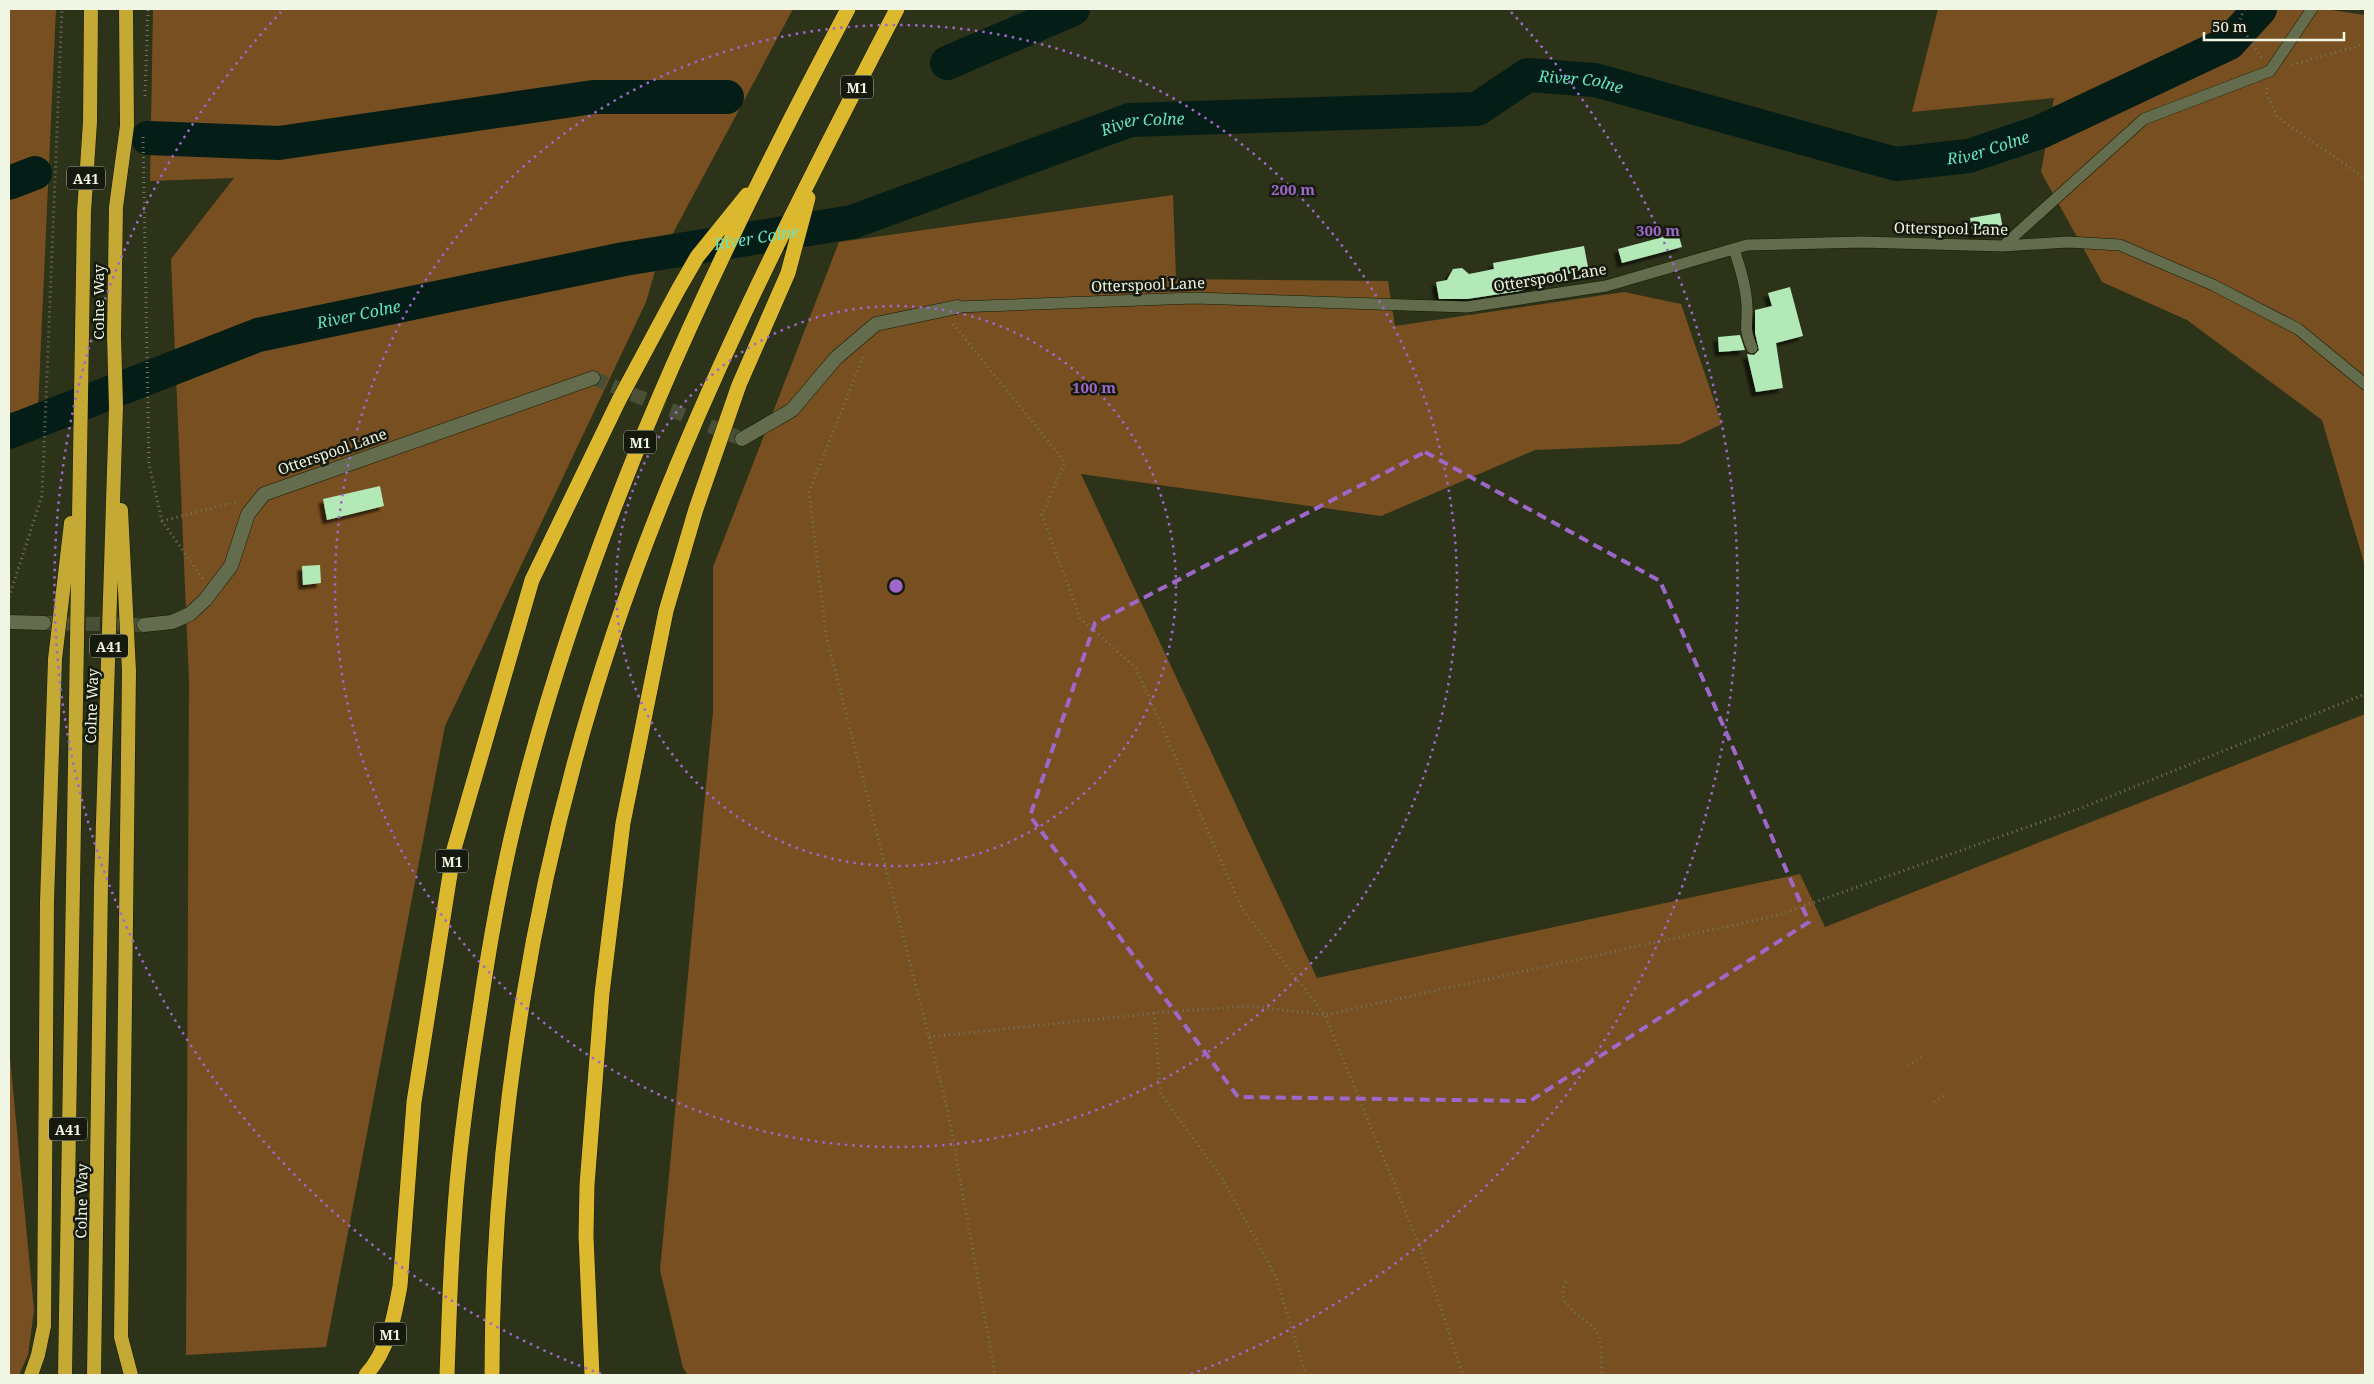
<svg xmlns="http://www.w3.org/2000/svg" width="2374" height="1384" font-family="'Noto Serif',serif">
<defs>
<filter id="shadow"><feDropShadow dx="-4.5" dy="4.5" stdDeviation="1" flood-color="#0009"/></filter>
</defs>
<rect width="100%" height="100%" fill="#2d3318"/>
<path fill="#784f20" d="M9,9H56L38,408L9,413Z
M153,9H793L658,261L646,302L445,726L326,1347L186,1355L189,681L171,259L234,178L150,181Z
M1938,9H2324L2365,15V566L2322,420L2187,320L2102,282L2041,172L2054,98L1912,112Z
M1173,195L1176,279L1388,281L1395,326L1624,292L1681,304L1722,424L1680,444L1535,450L1381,516L1081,474L1317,978L1800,874L1825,927L2365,714V1375H688L683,1368L660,1270L713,712V567L839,242Z
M9,1047L34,1310L28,1355L19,1375H9Z"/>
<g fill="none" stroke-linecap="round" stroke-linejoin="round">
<g stroke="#041e17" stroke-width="34">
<path d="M947,63L1073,9"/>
<path d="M148,138L279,143L593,97H727"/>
<path d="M9,183L35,173"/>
<path id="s1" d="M9,432L258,335L624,259L852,222L1130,120L1477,109L1528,75L1595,80L1896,164L1969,156L2040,132L2229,43L2260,9"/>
</g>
</g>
<path fill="#b2e9b7" filter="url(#shadow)" d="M2000,213L2003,229L1973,234L1970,218Z
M1678,233L1682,247L1622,263L1618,249Z
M1584,246L1588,267L1520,291L1467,299H1439L1436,282L1447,280L1453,269L1462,268L1469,274L1494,269L1493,263Z
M1790,287L1803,336L1776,343L1783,388L1756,392L1747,354L1754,355L1759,350L1755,333V310L1772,306L1768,293Z
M1740,335L1745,350L1719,352L1718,337Z
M380,486L384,506L327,520L323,499Z
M320,565L321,583L303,585L302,566Z"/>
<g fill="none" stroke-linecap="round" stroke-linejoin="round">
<path stroke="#4a5037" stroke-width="14" stroke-dasharray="14 7" stroke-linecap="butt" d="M593,378L742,439
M44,623L144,625"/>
<defs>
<path id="service" d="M2003,246L2144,119L2270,71L2312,9
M1734,249C1740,268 1746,286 1747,306C1748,327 1743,326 1752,348
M957,307L1194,298L1467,307L1606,286L1747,245L1861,242L2003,246L2068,242L2120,245L2213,285L2298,329L2365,384"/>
<path id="minor" d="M742,439L792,410L836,358L876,324L957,307
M9,622L44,623
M144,625L172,622L190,614L205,600L231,566L248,514L264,494L593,378"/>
<path id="trunk" d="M121,510L129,671L121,1337L131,1375
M31,1375L38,1355L44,1326L47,902L55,659L71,523
M65,1375L84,212L90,122L91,9
M94,1375L101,885L116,407L114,336L116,207L127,126L126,9"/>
<path id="motorway" d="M366,1375C388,1350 394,1319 400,1286L414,1102L454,849L532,580L619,400L678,290L697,257L747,195
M447,1375C449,1325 450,1274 454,1223C458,1154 468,1084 479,1015C489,946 501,877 518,809C588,528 712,264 848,9
M492,1375C492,1125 534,872 613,635C686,417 792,212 897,9
M592,1375L586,1236L587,1185L602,993L623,823L666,611L696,509L739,385L788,273L808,198"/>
</defs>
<use href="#service" stroke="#151b02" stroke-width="12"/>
<use href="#minor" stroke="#151b02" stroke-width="15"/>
<use href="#trunk" stroke="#151b02" stroke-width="15"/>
<use href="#motorway" stroke="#151b02" stroke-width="16"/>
<path stroke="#727860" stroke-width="3" stroke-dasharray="1 4" stroke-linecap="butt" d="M2244,9L2239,23L2262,59
M2292,65L2365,44
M2267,88L2266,92L2277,117L2365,178
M145,96L148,9
M143,137L149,464L162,521L203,579
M953,324L1065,462L1042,515L1080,618L1136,668L1242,909L1325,1015L1420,1247L1463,1375
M863,357L809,492L826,635L948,1111L995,1375
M162,521L239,501
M9,597L42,496L62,9
M1154,1013L1161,1094L1222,1178L1275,1275L1306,1375
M929,1037L1154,1013L1250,1006L1325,1015L1775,916L2084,807L2365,694
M1908,1066L1924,1055
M1934,1102L1946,1094
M1566,1282C1553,1307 1585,1315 1596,1331C1604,1342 1601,1360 1602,1373"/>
<use href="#service" stroke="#646c4e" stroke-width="11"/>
<use href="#minor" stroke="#646c4e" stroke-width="14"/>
<use href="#trunk" stroke="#c4a934" stroke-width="14"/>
<use href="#motorway" stroke="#dcb82e" stroke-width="15"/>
</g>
<path fill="none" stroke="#9e68ca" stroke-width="4" stroke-dasharray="10 6" stroke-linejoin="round" d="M1425,452L1660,581L1809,922L1530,1101L1238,1097L1030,816L1095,623Z"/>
<g fill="none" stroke="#9e68ca" stroke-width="2.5" stroke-dasharray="2.5 5">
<circle cx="896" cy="586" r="280"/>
<circle cx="896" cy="586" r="561"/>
<path d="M601 1374A841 841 0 0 1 281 12M1511 12A841 841 0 0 1 1191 1374"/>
</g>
<g text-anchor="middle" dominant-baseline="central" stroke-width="5" stroke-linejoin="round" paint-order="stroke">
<g fill="#16190e" stroke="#afb3a4" stroke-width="1">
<rect x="841" y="75.5" width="32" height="23" rx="4"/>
<rect x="67" y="166.5" width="38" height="23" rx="4"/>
<rect x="624" y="430.5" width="32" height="23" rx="4"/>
<rect x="90" y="634.5" width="38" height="23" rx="4"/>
<rect x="436" y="849.5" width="32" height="23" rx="4"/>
<rect x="49" y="1117.5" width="38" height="23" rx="4"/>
<rect x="374" y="1322.5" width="32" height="23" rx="4"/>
</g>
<g font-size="14" font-weight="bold" fill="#f0f5e4">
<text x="857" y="87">M1</text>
<text x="86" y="178">A41</text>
<text x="640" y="442">M1</text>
<text x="109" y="646">A41</text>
<text x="452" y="861">M1</text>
<text x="68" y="1129">A41</text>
<text x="390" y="1334">M1</text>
</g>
<g font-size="15" fill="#f0f5e4" stroke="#16190e">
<text transform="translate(1951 228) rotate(1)">Otterspool Lane</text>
<text transform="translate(1550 277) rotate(-9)">Otterspool Lane</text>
<text transform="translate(1148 284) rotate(-2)">Otterspool Lane</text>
<text transform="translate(98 302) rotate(-90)">Colne Way</text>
<text transform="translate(332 451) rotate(-19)">Otterspool Lane</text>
<text transform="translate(91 706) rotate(-88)">Colne Way</text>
<text transform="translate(81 1201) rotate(-89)">Colne Way</text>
</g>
<g font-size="16" font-style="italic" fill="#6ae3c3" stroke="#16190e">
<text stroke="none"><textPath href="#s1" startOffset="1630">River Colne</textPath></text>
<text stroke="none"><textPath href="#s1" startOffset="1180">River Colne</textPath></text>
<text stroke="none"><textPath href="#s1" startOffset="2050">River Colne</textPath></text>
<text stroke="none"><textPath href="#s1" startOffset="775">River Colne</textPath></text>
<text stroke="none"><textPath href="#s1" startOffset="370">River Colne</textPath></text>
</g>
</g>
<circle cx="896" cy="586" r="8" fill="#9e68ca" stroke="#16190e" stroke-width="2.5"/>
<g font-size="15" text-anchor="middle" font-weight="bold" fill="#9e68ca" stroke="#16190e" stroke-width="5" stroke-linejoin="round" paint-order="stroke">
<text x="1293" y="195">200 m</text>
<text x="1658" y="236">300 m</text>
<text x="1094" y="393">100 m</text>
</g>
<rect width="2374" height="1384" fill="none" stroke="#f0f5e4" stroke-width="20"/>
<path d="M2204 32v8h140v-8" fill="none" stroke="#f0f5e4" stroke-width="2.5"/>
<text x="2212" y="32" font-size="15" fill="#f0f5e4" stroke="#16190e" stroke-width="4" paint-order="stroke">50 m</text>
</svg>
